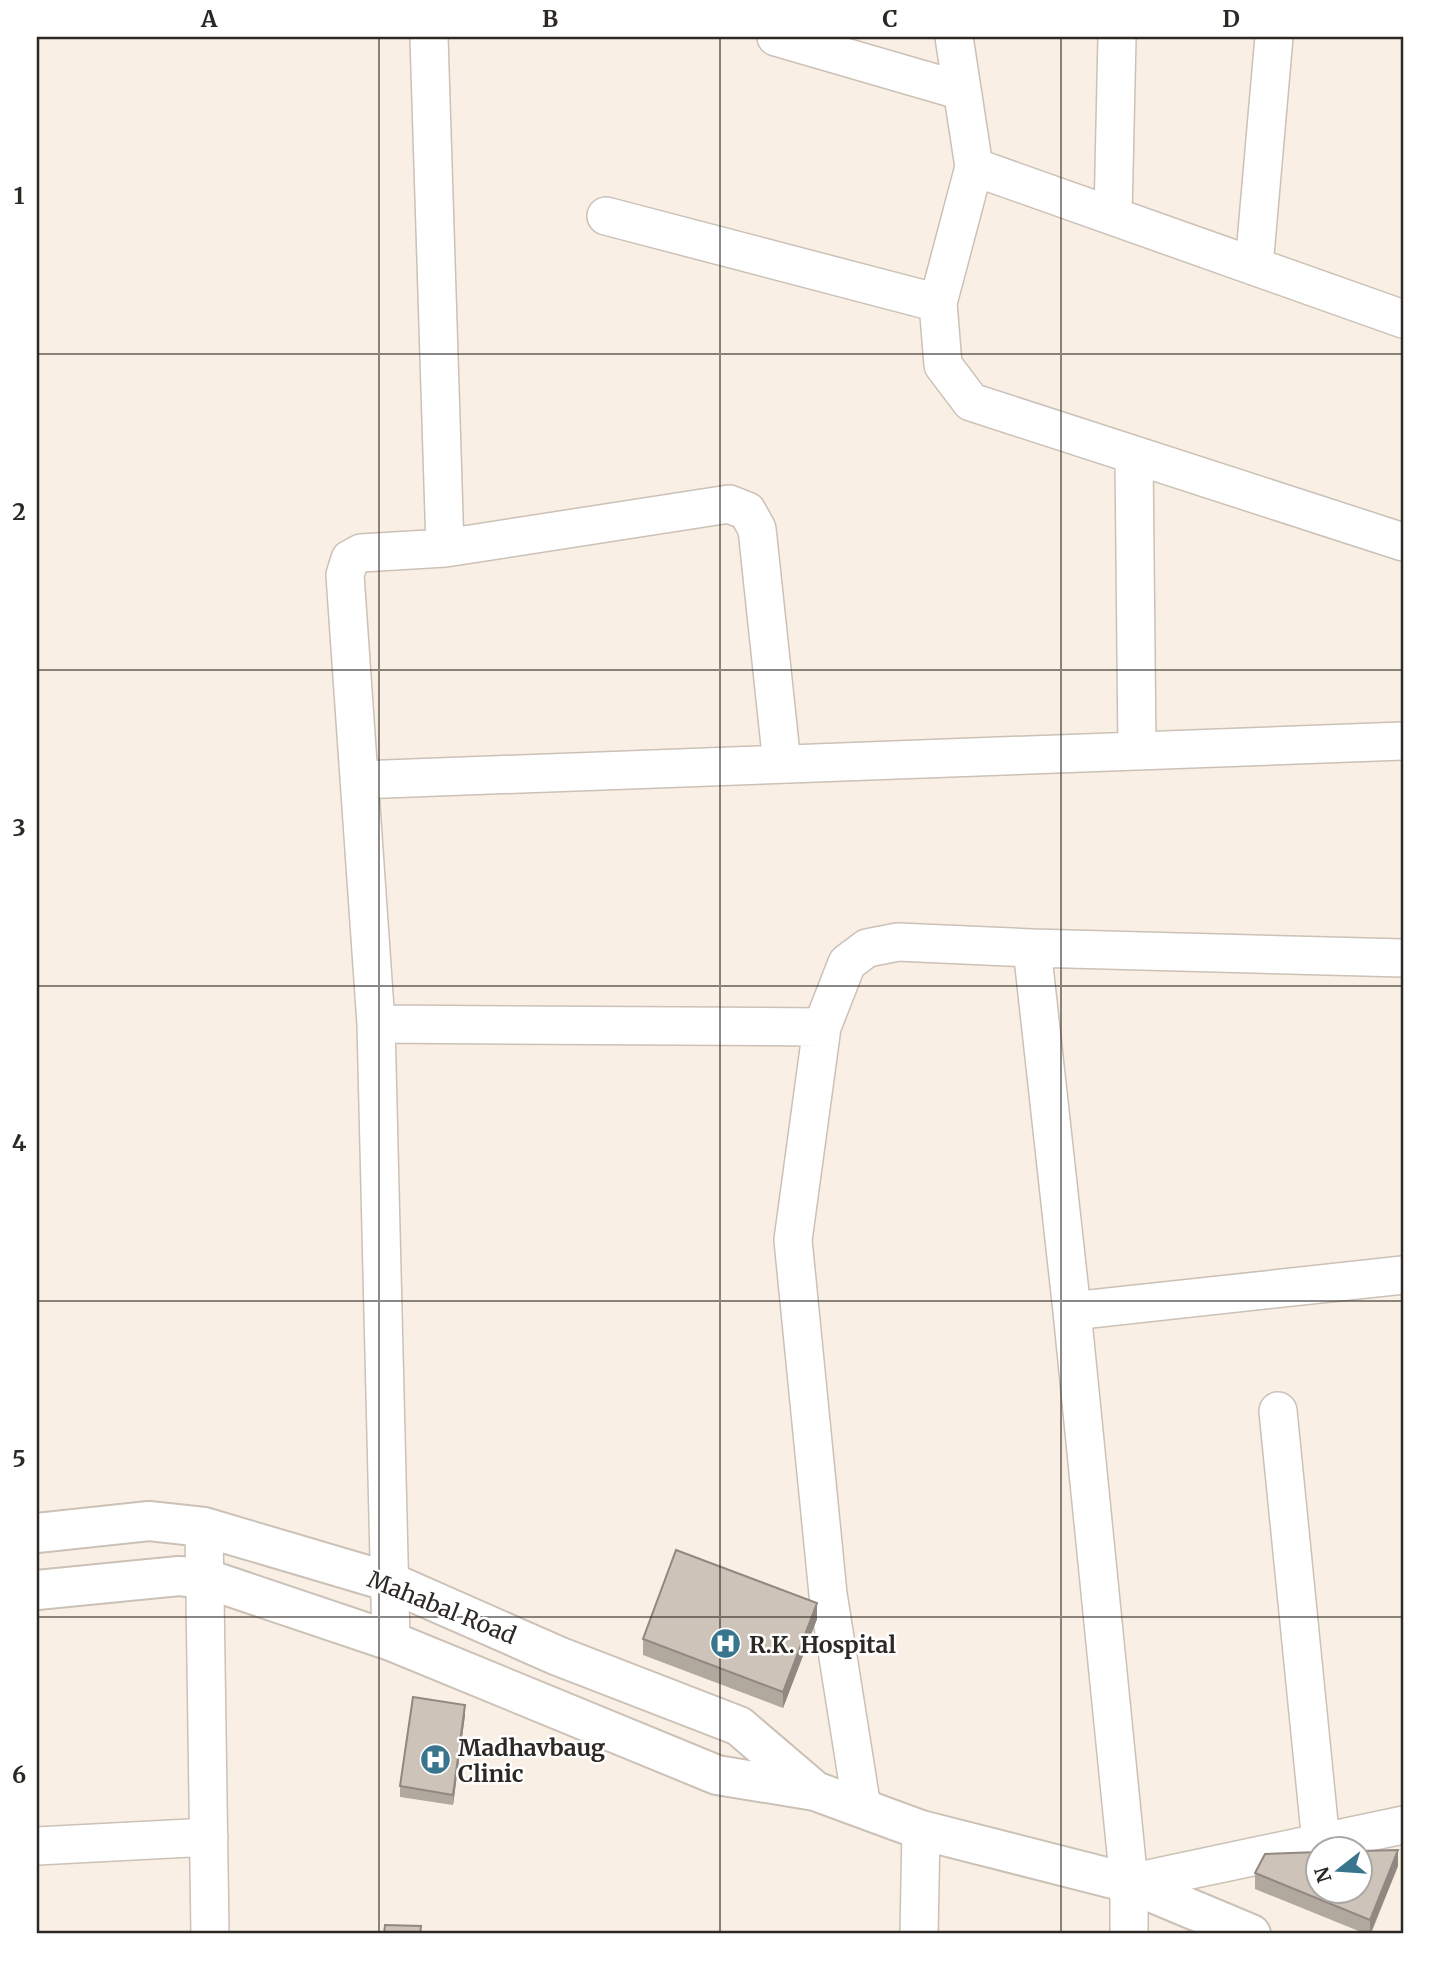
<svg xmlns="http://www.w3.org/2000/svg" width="1440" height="1971" font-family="Merriweather,serif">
<rect width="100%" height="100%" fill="#faefe4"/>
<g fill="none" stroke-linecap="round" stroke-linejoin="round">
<defs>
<path id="street" d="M429,37L445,548
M776,37L962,91
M954,37L974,167L938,303L943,365L971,402L1403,542
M974,167L1403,319
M606,216L938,303
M1113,216L1117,37
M1254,266L1274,37
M1134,456L1137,751
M359,780L1403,741
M376,1024L822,1027L793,1240L828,1594L862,1808
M822,1027L847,963L867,948L898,942L1032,948
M1072,1311L1403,1275
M1278,1411L1321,1843
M204,1527L210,1934
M391,1641L376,1024L345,575L350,559L361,553L445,548L729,504L747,511L757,529L782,764
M37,1846L209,1837
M1129,1883L1403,1825
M919,1934L921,1830
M1129,1934V1883L1072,1311L1032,948L1403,958"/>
<path id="secondary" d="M37,1533L149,1521L204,1527L390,1582L558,1656L739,1726L815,1791
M37,1590L179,1576L207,1579L391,1641L717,1775L815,1791L921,1830L1129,1883L1251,1934"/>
</defs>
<use href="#street" stroke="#cbc1b6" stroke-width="40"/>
<use href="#secondary" stroke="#cbc1b6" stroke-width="42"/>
<use href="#street" stroke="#fff" stroke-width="37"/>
<use href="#secondary" stroke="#fff" stroke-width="38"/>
</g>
<path fill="#b1a89e" d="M817,1619L783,1708L643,1655V1639Z
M465,1715L453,1805L400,1797V1786Z
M1398,1866L1371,1934H1366L1255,1889V1873Z"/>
<path fill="#908881" d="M817,1603V1619L783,1708V1692Z
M465,1705V1715L453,1805V1795Z
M1398,1850V1866L1370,1934V1920Z"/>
<path fill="#cec3b8" stroke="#908881" stroke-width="2" d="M676,1550L817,1603L783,1692L643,1639Z
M413,1697L465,1705L453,1795L400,1786Z
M1398,1850L1370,1920L1255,1873L1265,1854L1318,1852V1891H1360V1851Z
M385,1925L421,1926L420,1934H384Z"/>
<path fill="none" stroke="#2c2824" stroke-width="2" stroke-opacity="0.55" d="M379,37V1934M720,37V1934M1061,37V1934M37,354H1403M37,670H1403M37,986H1403M37,1301H1403M37,1617H1403"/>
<defs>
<symbol id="hospital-disc" viewBox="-11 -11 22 22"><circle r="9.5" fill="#39768d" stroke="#fff"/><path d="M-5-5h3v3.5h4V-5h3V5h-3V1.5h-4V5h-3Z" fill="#fff"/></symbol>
</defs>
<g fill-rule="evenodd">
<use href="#hospital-disc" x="708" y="1626" width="35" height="35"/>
<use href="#hospital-disc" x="418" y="1742" width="35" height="35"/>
</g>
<g text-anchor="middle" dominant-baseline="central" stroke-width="5" stroke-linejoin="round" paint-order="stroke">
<g font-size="23" fill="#2c2824" stroke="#fff">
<text transform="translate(442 1607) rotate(22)">Mahabal Road</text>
</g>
<g font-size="23" font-weight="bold" fill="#2c2824" stroke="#fff" text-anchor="start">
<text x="749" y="1644">R.K. Hospital</text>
<text x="458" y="1747">Madhavbaug<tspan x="458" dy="26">Clinic</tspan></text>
</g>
</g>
<rect width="1440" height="1971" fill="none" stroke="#ffffff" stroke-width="77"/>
<g transform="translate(1339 1870) rotate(253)"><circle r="33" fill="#ffffff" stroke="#aba9a7" stroke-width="2"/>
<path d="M0-5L12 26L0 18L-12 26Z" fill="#39768d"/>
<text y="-10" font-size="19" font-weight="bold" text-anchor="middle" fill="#2c2824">N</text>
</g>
<rect x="38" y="38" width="1364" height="1894" fill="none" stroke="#2c2824" stroke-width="2.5"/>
<g font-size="23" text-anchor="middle" font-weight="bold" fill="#2c2824">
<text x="209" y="27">A</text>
<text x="550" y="27">B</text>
<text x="890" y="27">C</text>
<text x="1231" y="27">D</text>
<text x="19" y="204">1</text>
<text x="19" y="520">2</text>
<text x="19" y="836">3</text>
<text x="19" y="1151">4</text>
<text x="19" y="1467">5</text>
<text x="19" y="1783">6</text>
</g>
</svg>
